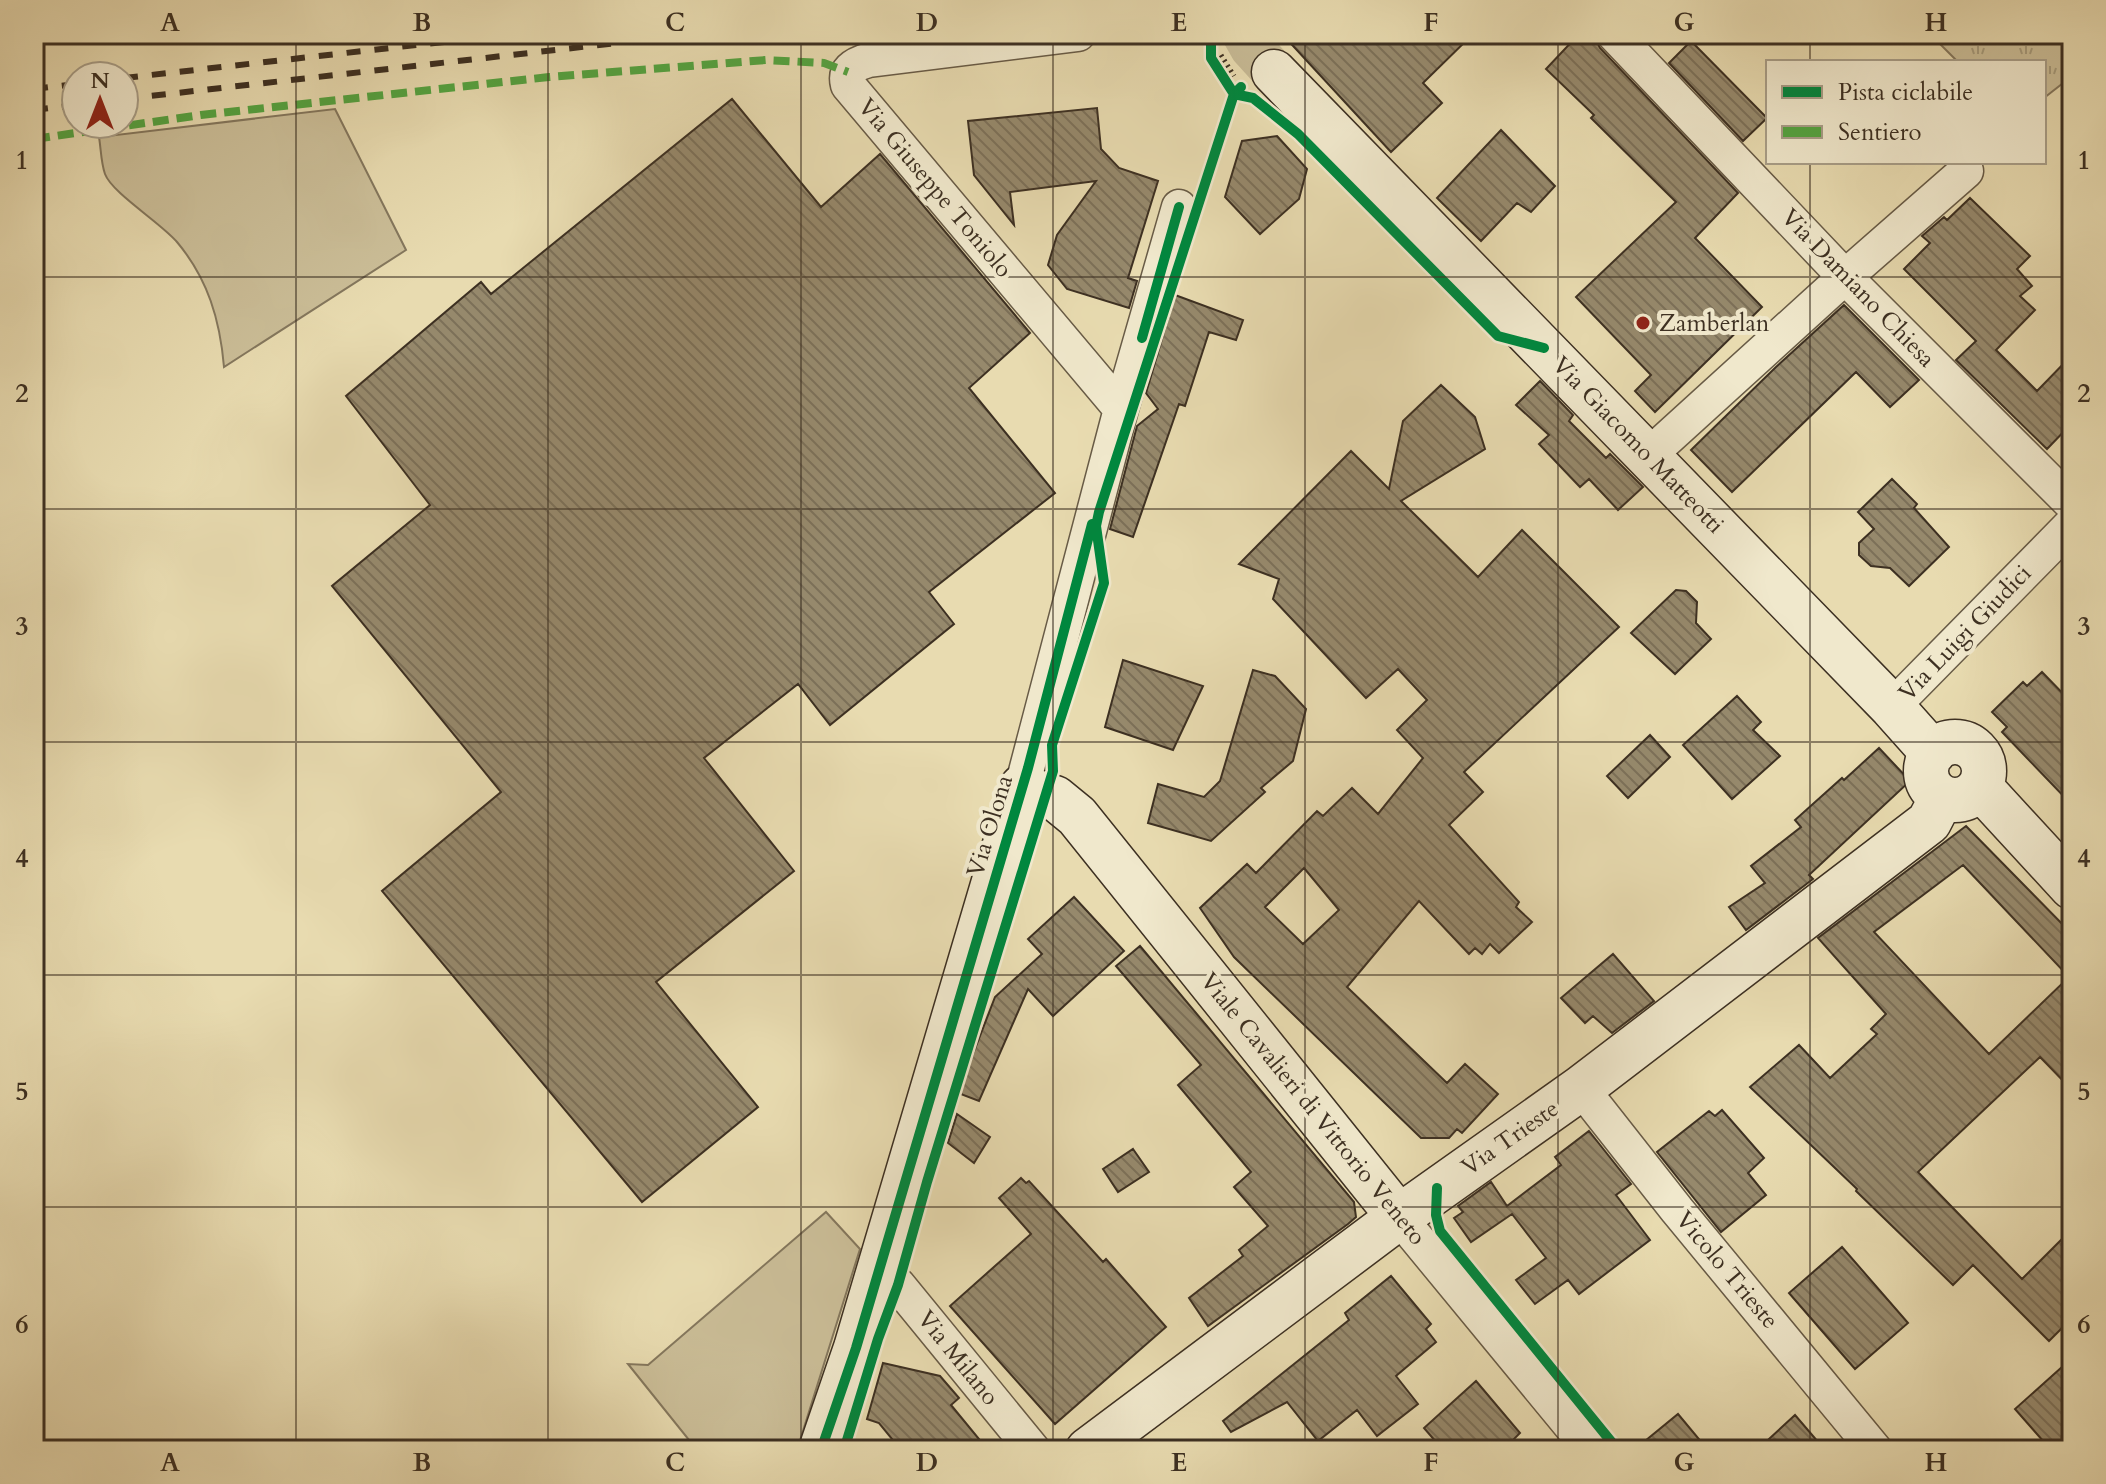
<svg xmlns="http://www.w3.org/2000/svg" width="2106" height="1484" font-family="Cardo,serif">
<defs>
<pattern id="park-tufts" width="24" height="20" patternUnits="userSpaceOnUse" patternTransform="scale(2)"><rect width="24" height="20" fill="#cbbe98"/><path d="M3 7l-1-3M5 7V3M7 7l1-3M15 17l-1-3M17 17v-4M19 17l1-3" fill="none" stroke="#a69b7c"/></pattern>
<pattern id="building-back-hatch" width="6" height="6" patternUnits="userSpaceOnUse" patternTransform="scale(2)"><rect width="6" height="6" fill="#96896c"/><path d="M-1 5l2 2M0 0l6 6M5-1l2 2" fill="none" stroke="#7c7058"/></pattern>
</defs>
<rect width="100%" height="100%" fill="#e8dbb0"/>
<filter id="stains"><feTurbulence type="fractalNoise" baseFrequency=".0025" numOctaves="4"/><feColorMatrix values="0 0 0 0 .2 0 0 0 0 .09 0 0 0 0 .02 0 0 0 .5 -.17"/></filter>
<radialGradient id="worn" r=".72"><stop offset=".6" stop-color="#630" stop-opacity="0"/><stop offset="1" stop-color="#630" stop-opacity=".3"/></radialGradient>
<path fill="#cbbe98" stroke="#84775d" stroke-width="2" d="M335,109L406,250L224,367C220,320 208,279 177,242C161,223 112,193 105,174C101,163 101,149 99,137Z
M826,1212L860,1249L797,1450H697L628,1364L648,1365Z"/>
<path fill="url(#park-tufts)" stroke="#84775d" stroke-width="2" d="M1930,34H2072V76L2044,98V62H1958Z"/>
<path fill="url(#building-back-hatch)" stroke="#3d3022" stroke-width="2" fill-rule="evenodd" d="M1282,34H1473L1423,83L1442,103L1391,152Z
M1579,34H1590L1595,38L1600,48L1738,193L1695,238L1762,307L1655,412L1635,391L1651,375L1576,297L1676,202L1591,118L1594,115L1546,69Z
M1691,41L1767,118L1743,141L1669,63Z
M732,99L821,207L880,154L1030,333L969,388L1055,493L929,592L954,624L830,725L798,684L704,758L794,871L656,982L758,1107L642,1202L382,891L501,792L332,586L430,505L346,396L481,282L491,294Z
M1097,108L1101,149L1119,168L1158,181L1128,278L1137,281L1129,308L1067,289L1048,265L1057,235L1096,181L1010,192L1014,225L974,175L968,121Z
M1501,130L1555,186L1531,212L1517,203L1481,241L1437,198Z
M1277,136L1307,169L1299,199L1260,234L1225,197L1242,141Z
M1970,198L2030,256L2017,269L2032,286L2020,296L2035,310L1996,350L2037,391L2072,355V423L2047,449L1956,360L1976,341L1904,269L1930,243L1922,236L1944,217L1947,220Z
M1175,295L1243,320L1236,340L1209,332L1185,406L1179,404L1133,537L1110,529L1137,426L1158,409L1146,393Z
M1844,305L1919,380L1890,407L1856,372L1732,492L1691,450L1776,367Z
M1540,381L1573,415L1569,421L1606,458L1610,454L1643,487L1618,510L1589,479L1580,487L1539,444L1549,435L1516,405Z
M1441,385L1475,417L1485,449L1401,501L1478,577L1522,530L1619,627L1464,772L1483,792L1449,825L1519,902L1516,907L1532,922L1499,953L1490,944L1482,954L1475,948L1469,954L1419,901L1347,987L1447,1083L1465,1064L1498,1094L1462,1133L1457,1129L1449,1138H1421L1234,957L1200,908L1247,864L1256,873L1317,811L1323,816L1352,788L1378,814L1423,758L1397,730L1427,700L1398,669L1366,698L1273,599L1279,579L1239,564L1351,451L1389,489L1403,421ZM1304,868L1339,910L1303,944L1265,907Z
M1892,479L1917,504L1914,508L1949,547L1909,586L1890,568L1871,566L1859,555V543L1874,529L1858,512Z
M1676,590L1686,591L1697,602L1696,623L1711,639L1675,674L1631,633Z
M1123,660L1203,686L1173,750L1105,727Z
M1253,670L1275,676L1306,709L1293,761L1261,788L1265,792L1211,841L1148,823L1158,784L1204,797L1220,781Z
M2042,672L2072,703V805L2002,732L2007,727L1992,712L2023,682L2027,686Z
M1737,696L1761,722L1753,730L1780,756L1732,799L1683,745Z
M1650,735L1670,757L1628,798L1607,776Z
M1879,748L1910,781L1809,875L1813,879L1746,930L1729,907L1765,883L1751,866L1801,827L1795,820L1842,778L1844,780Z
M1966,826L2072,934V1090L2040,1057L1918,1172L2022,1279L2072,1229V1318L2049,1341L1973,1265L1953,1285L1856,1191L1857,1189L1750,1087L1799,1045L1830,1078L1877,1034L1871,1029L1886,1014L1818,938ZM1963,865L2069,977L1989,1054L1874,932Z
M1074,897L1124,951L1053,1016L1028,989L979,1101L958,1093L995,997L1042,954L1028,939Z
M1140,946L1354,1202L1356,1217L1348,1224L1208,1326L1189,1298L1243,1256L1239,1250L1268,1226L1234,1187L1251,1172L1178,1085L1201,1065L1116,966Z
M1613,954L1654,1001L1612,1033L1593,1016L1585,1023L1561,998Z
M1722,1110L1764,1158L1748,1173L1766,1195L1721,1232L1657,1152L1709,1111L1715,1116Z
M957,1114L990,1137L974,1163L948,1143Z
M1589,1131L1631,1184L1616,1195L1650,1240L1579,1294L1568,1280L1535,1304L1516,1280L1546,1258L1512,1214L1471,1242L1454,1218L1463,1212L1458,1206L1491,1182L1507,1206L1561,1165L1555,1157Z
M1133,1149L1149,1172L1118,1192L1103,1169Z
M1021,1178L1026,1183L1029,1181L1103,1262L1106,1259L1166,1327L1055,1424L950,1306L1031,1234L999,1198Z
M1842,1247L1908,1323L1855,1369L1789,1293Z
M1391,1276L1431,1324L1426,1329L1436,1342L1396,1376L1418,1404L1377,1436L1357,1410L1318,1441L1287,1402L1231,1432L1223,1421L1349,1320L1345,1313Z
M2072,1358V1450H2051L2015,1409Z
M883,1363L940,1376L959,1398L951,1405L988,1450H901L879,1423L867,1419Z
M1476,1381L1520,1433L1503,1450H1443L1424,1428Z
M1678,1414L1708,1450H1634Z
M1795,1415L1825,1450H1757Z"/>
<g fill="none" stroke-linecap="round" stroke-linejoin="round">
<path stroke="#c6b994" stroke-width="44" stroke-dasharray="44 22" stroke-linecap="butt" d="M1244,34L1252,48L1274,72"/>
<defs>
<path id="street" d="M1078,34L869,60C855,64 844,69 848,85L1121,409
M1614,34L1845,277L2072,504
M1648,456L1845,277L1966,171
M1892,707L2072,524
M1022,787L1121,409L1179,207
M1581,1088L1677,1210L1875,1450
M1399,1217L1591,1450
M877,1272L898,1285L1033,1450"/>
<path id="secondary" d="M1274,72L1892,707L1933,753
M1926 771a29 29 0 1 1 58 0a29 29 0 1 1-58 0Z
M1980,787L2072,887
M821,1450L856,1348L1022,787L1055,798L1077,816L1399,1217
M1088,1450L1399,1217L1581,1088L1929,822L1942,797"/>
</defs>
<use href="#street" stroke="#685b46" stroke-width="37"/>
<use href="#secondary" stroke="#3d3022" stroke-width="47"/>
<path stroke="#3d3022" stroke-width="5" stroke-dasharray="2 4" stroke-linecap="butt" d="M1221,55L1234,76"/>
<use href="#street" stroke="#f0e8cc" stroke-width="34"/>
<use href="#secondary" stroke="#f0e8cc" stroke-width="44"/>
<path stroke="#3d3022" stroke-width="6" stroke-dasharray="14 14" stroke-linecap="butt" d="M124,78L514,34
M34,89L76,84
M124,99L696,34
M34,110L76,105"/>
<path stroke="#54a441" stroke-width="8" stroke-dasharray="16 8" stroke-linecap="butt" d="M34,139L201,115L549,77L766,60L824,63L848,72"/>
<defs>
<path id="cycleway" d="M1211,34V58L1234,94L1253,98L1298,134L1498,336L1544,348
M1142,338L1179,207
M1437,1188L1436,1215L1440,1231L1618,1450
M821,1450L856,1348L1028,768L1092,524
M844,1450L878,1339L898,1285L927,1182L1053,771L1052,745L1104,583L1096,526L1099,512L1234,94L1241,87"/>
</defs>
<use href="#cycleway" stroke="#f0e8cc" stroke-width="15"/>
<use href="#cycleway" stroke="#00873e" stroke-width="10"/>
</g>
<path fill="none" stroke="#3d3022" stroke-width="2" stroke-opacity="0.55" d="M296,34V1450M548,34V1450M801,34V1450M1053,34V1450M1305,34V1450M1558,34V1450M1810,34V62M1810,162V1450M34,277H2072M34,509H2072M34,742H2072M34,975H2072M34,1207H2072"/>
<circle fill="#8f2418" stroke="#f0e8cc" stroke-width="3" cx="1643" cy="323" r="8"/>
<g text-anchor="middle" dominant-baseline="central" stroke-width="8" stroke-linejoin="round" paint-order="stroke">
<g font-size="24" fill="#3d3022" stroke="#f0e8cc">
<text transform="translate(935 188) rotate(50)">Via Giuseppe Toniolo</text>
<text transform="translate(1858 288) rotate(46)">Via Damiano Chiesa</text>
<text transform="translate(1638 445) rotate(46)">Via Giacomo Matteotti</text>
<text transform="translate(1965 633) rotate(-46)">Via Luigi Giudici</text>
<text transform="translate(990 826) rotate(-73)">Via Olona</text>
<text transform="translate(1313 1109) rotate(51)">Viale Cavalieri di Vittorio Veneto</text>
<text transform="translate(1510 1138) rotate(-35)">Via Trieste</text>
<text transform="translate(1727 1270) rotate(50)">Vicolo Trieste</text>
<text transform="translate(958 1358) rotate(51)">Via Milano</text>
</g>
<g font-size="24" fill="#3d3022" stroke="#f0e8cc" text-anchor="start">
<text x="1659" y="323">Zamberlan</text>
</g>
</g>
<rect width="2106" height="1484" fill="none" stroke="#e8dbb0" stroke-width="88"/>
<rect x="1766" y="60" width="280" height="104" fill="#f0e8cc" stroke="#a89e88" stroke-width="2"/>
<rect x="1782" y="86" width="40" height="12" fill="#00873e" stroke="#a89e88" stroke-width="2"/>
<text x="1838" y="100" font-size="24" fill="#3d3022">Pista ciclabile</text>
<rect x="1782" y="126" width="40" height="12" fill="#54a441" stroke="#a89e88" stroke-width="2"/>
<text x="1838" y="140" font-size="24" fill="#3d3022">Sentiero</text>
<g transform="translate(100 100)"><circle r="38" fill="#f0e8cc" stroke="#a89e88" stroke-width="2"/>
<path d="M0-6L14 30L0 20L-14 30Z" fill="#8f2418"/>
<text y="-12" font-size="22" font-weight="bold" text-anchor="middle" fill="#3d3022">N</text>
</g>
<rect x="44" y="44" width="2018" height="1396" fill="none" stroke="#3d3022" stroke-width="3"/>
<g font-size="26" text-anchor="middle" font-weight="bold" fill="#3d3022">
<text x="170" y="31">A</text>
<text x="422" y="31">B</text>
<text x="675" y="31">C</text>
<text x="927" y="31">D</text>
<text x="1179" y="31">E</text>
<text x="1431" y="31">F</text>
<text x="1684" y="31">G</text>
<text x="1936" y="31">H</text>
<text x="22" y="169">1</text>
<text x="2084" y="169">1</text>
<text x="22" y="402">2</text>
<text x="2084" y="402">2</text>
<text x="22" y="635">3</text>
<text x="2084" y="635">3</text>
<text x="22" y="867">4</text>
<text x="2084" y="867">4</text>
<text x="22" y="1100">5</text>
<text x="2084" y="1100">5</text>
<text x="22" y="1333">6</text>
<text x="2084" y="1333">6</text>
<text x="170" y="1471">A</text>
<text x="422" y="1471">B</text>
<text x="675" y="1471">C</text>
<text x="927" y="1471">D</text>
<text x="1179" y="1471">E</text>
<text x="1431" y="1471">F</text>
<text x="1684" y="1471">G</text>
<text x="1936" y="1471">H</text>
</g>
<rect width="100%" height="100%" filter="url(#stains)"/>
<rect width="100%" height="100%" fill="url(#worn)"/>
</svg>
